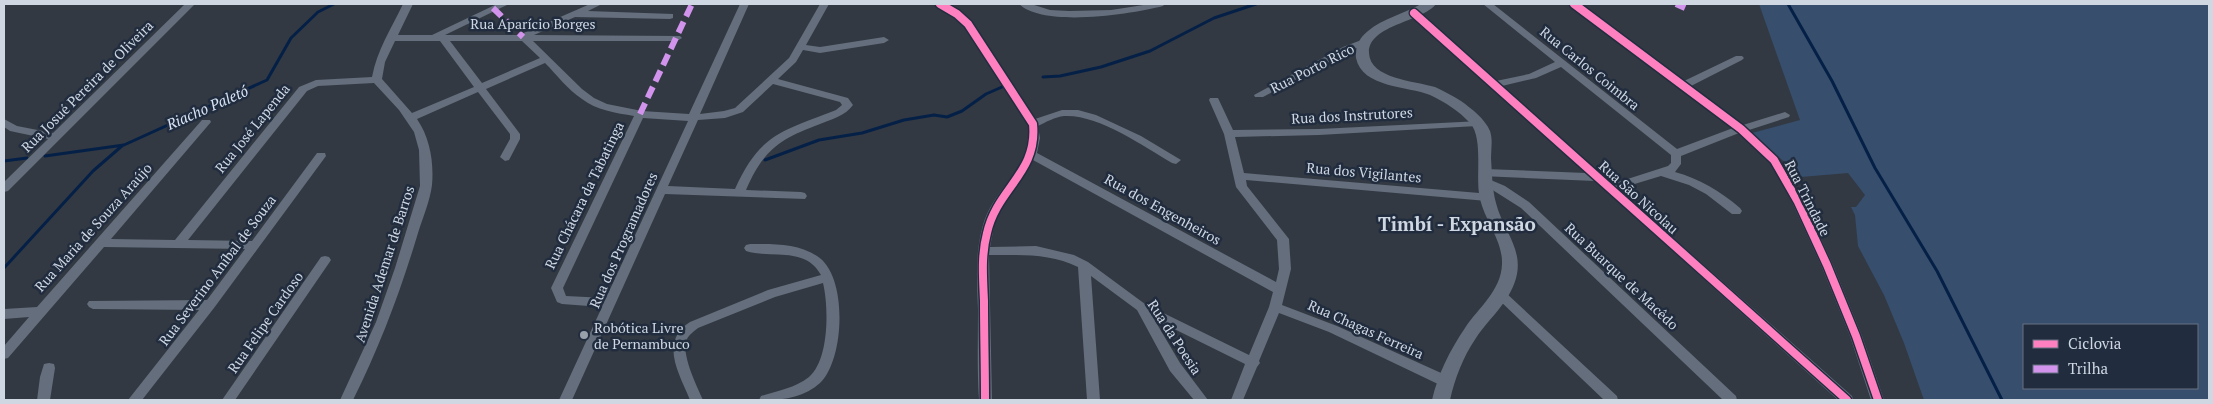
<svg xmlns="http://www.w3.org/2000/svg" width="2213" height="404" font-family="'PT Serif',serif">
<rect width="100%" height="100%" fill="#323943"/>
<path fill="#374e6d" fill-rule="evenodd" d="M1759,4H2209V400H1924L1904,343L1884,295L1858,246L1855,215L1851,207H1856L1865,195L1848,173L1801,177L1752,133L1800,120ZM2024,325H2197V388H2024Z"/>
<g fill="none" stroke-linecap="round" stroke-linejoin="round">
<path stroke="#052047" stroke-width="3" d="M1788,4L1832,81L1875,168L1937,271L2002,400
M1043,77L1060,76L1101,67L1150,51L1214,18L1256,4
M45,156L124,145L267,80L291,38L318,12L334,4
M765,160L819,140L862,133L904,120L934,115L947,117L962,111L986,94L1002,87
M4,161L27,158
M4,268L93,171L123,145"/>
<path fill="#646e7c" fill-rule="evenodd" d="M185,4H195L8,191L4,192V182L48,139L10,131L4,127V119L17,126L53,133Z
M403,4H413L398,35H432L497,4H509L445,35H519L590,4H602L588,11L673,14V18L670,19L575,17L534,35L680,36L682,38L677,41H533L582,89L594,98L607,104L642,111L689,114L740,4H749L700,114L724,111L735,108L789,58L820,4H829L806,45L820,47L884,37L889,40L884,43L820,53L803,50L796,62L778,79L848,98L853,105C845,116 832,119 820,124C780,139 764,149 746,190L801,192L805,193L807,196L805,199L665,194L572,400H559L602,307L562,304L557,302L551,288L634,116C616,113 596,110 582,99C568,90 557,75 545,63L486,89L520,134V139L509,160L505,161L500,157L510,139V134L478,92L417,119C430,138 434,162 432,185C430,201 423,217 418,233C401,290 380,346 353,400H340L376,322L395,268L420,186L419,150L414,132L399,110L374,83L318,86L307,91L188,240L252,241L317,153H325L326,156L214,308L142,400H128L199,310L93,309L89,307L87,304L89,301L207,300L245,249L104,247L8,358L4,359V346L29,317L4,319V309L37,307L202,120H210L211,122L111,239L175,240L299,87L316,80L372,77C377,50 391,29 403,4ZM395,41H440L474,87L412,113L382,79L385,62ZM450,41H522L540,58L482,83ZM773,84L840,102L842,105L836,110C783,131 760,133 735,189L668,186L698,120L725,118L743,112ZM643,118L688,121L606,298L566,296L563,288Z
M936,4C951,4 960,12 971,22L1035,119L1062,110H1078L1096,115L1141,136L1181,160L1176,164L1172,163C1143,146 1098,114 1064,116C1055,117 1046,122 1038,126L1040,138L1037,153L1276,282L1279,269L1277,240L1236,187L1224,134L1209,100L1210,98H1218L1233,130L1319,129L1481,121L1482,123L1481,125L1477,126L1319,135L1235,137L1244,173L1491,194L1493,197L1491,200L1487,201L1246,180L1247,186L1289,239L1291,269L1282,305L1337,326L1450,377L1451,381L1450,385L1445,386L1440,385L1329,332L1279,313L1259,361L1260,363L1257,367L1243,400H1231L1245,364L1154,319L1180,363L1208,400H1194L1170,371L1137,310L1091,276L1100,400H1087L1078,267C1050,253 1020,255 989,255L992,400H979C977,370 978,339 978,309C977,282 975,255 982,229C992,186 1032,173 1028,124L964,26ZM1033,160L1273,292L1269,307L1249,355L1145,304L1088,262L1074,255L1036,246L990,247L995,221L1002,206Z
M1019,4H1031L1050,10L1069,11L1111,10L1150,4H1165L1163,6C1132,14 1044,28 1019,4Z
M1483,4H1493L1677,149L1733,128L1570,4H1580L1684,81L1736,56H1742L1744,58L1742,60L1691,86L1743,125L1785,112L1790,115L1789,117L1749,130L1778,157L1804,202L1833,265L1862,336L1884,400H1871L1850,336L1821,265L1792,202L1770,162L1739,133L1681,156V164L1675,172C1700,179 1720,191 1740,208L1742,211L1740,214H1732L1706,194L1689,185L1661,176L1618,189L1852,396L1853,400H1838L1595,181L1481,176L1480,173L1485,169L1586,173L1409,13L1414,10L1417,11L1496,81L1529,74L1555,62ZM1561,67L1671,155V163L1668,166L1612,184L1502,86L1536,78Z
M1364,39L1369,42L1367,44L1349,51L1263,97H1255L1254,95L1343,47Z
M1486,178L1505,186L1529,202L1736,396L1737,400H1723L1521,208L1480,182Z
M750,244C772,244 798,243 817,256C848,275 845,359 820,383C804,398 780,401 759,400L761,396C777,391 795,388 809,377C829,360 829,308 823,283L775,297L698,328C694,331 689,335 687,339C680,352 697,387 703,400H690C679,373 659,342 690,322L768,290L821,275C805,246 772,259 746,251L744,248L746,245Z
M325,256L329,257L331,260L329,263L235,400H222L321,257Z
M1501,290L1505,292L1617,396L1618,400H1604L1497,298L1495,295L1497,292Z
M49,363L54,364L55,368L50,400H37L40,377L44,364Z"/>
<path fill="#646e7c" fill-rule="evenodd" d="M1421,4H1436C1422,22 1368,25 1369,53C1370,79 1415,81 1435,87C1444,91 1453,96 1461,101C1472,109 1485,119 1490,131C1493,140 1491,149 1491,158C1492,173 1492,188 1496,203C1502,228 1522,247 1517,274C1512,300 1490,317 1476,338C1463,357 1455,378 1450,400H1432C1438,374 1450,350 1465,328C1479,307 1501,291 1502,264C1503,239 1482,218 1479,193C1476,173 1483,137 1470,123C1459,111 1445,102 1430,95C1408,86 1362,88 1356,58C1355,47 1359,38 1368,31C1383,18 1404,14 1421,4Z"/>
<path stroke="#d193ec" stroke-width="6" stroke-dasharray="12 6" stroke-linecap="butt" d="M1676,4L1685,8
M493,8L523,37
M640,114L692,4"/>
<defs>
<path id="cycleway" d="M940,4L957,14L968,24L1033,124C1038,173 997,188 987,233C981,255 983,278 984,301C984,334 985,367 985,400
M1574,4L1741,129L1774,160L1798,202L1827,265L1856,336L1878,400
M1414,13L1847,400"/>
</defs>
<use href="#cycleway" stroke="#212d3f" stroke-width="11"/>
<use href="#cycleway" stroke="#ff80c0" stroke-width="8"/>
</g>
<circle fill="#98a0ab" stroke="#212d3f" stroke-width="2" cx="584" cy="335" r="5"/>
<g text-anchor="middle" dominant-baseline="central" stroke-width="5" stroke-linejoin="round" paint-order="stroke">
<g font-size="14" fill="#cfd7e3" stroke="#212d3f">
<text x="533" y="23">Rua Aparício Borges</text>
<text transform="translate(1312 68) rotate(-27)">Rua Porto Rico</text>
<text transform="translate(1590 68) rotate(39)">Rua Carlos Coimbra</text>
<text transform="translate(87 86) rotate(-45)">Rua Josué Pereira de Oliveira</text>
<text transform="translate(1352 115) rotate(-3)">Rua dos Instrutores</text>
<text transform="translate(252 128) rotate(-51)">Rua José Lapenda</text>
<text transform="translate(1364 172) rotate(5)">Rua dos Vigilantes</text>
<text transform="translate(584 195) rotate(-64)">Rua Chácara da Tabatinga</text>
<text transform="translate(1639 197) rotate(42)">Rua São Nicolau</text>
<text transform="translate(1808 198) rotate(63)">Rua Trindade</text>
<text transform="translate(1163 209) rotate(29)">Rua dos Engenheiros</text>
<text transform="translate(93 227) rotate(-48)">Rua Maria de Souza Araújo</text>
<text transform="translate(623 240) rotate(-66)">Rua dos Programadores</text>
<text transform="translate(384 264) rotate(-72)">Avenida Ademar de Barros</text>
<text transform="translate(217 270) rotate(-53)">Rua Severino Aníbal de Souza</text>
<text transform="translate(1622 276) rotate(43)">Rua Buarque de Macêdo</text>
<text transform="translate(265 322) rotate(-55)">Rua Felipe Cardoso</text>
<text transform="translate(1366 329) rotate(24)">Rua Chagas Ferreira</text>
<text transform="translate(1175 337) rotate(57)">Rua da Poesia</text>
</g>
<g font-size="14" fill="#cfd7e3" stroke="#212d3f" text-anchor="start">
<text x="594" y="327">Robótica Livre<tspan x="594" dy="16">de Pernambuco</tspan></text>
</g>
<g font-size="15" font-style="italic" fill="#d9e5f7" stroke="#212d3f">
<text transform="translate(207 107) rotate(-24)">Riacho Paletó</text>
</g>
<g font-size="19" font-weight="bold" fill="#cfd7e3" stroke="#212d3f">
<text x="1457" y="223">Timbí - Expansão</text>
</g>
</g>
<rect width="2213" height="404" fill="none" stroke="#cfd7e3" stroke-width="10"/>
<rect x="2023" y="324" width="175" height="65" fill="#212d3f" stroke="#677181"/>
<rect x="2033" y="340" width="25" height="8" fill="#ff80c0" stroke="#677181"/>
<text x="2068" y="349" font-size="15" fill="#cfd7e3">Ciclovia</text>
<rect x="2033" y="365" width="25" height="8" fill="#d193ec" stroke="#677181"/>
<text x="2068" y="374" font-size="15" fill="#cfd7e3">Trilha</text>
</svg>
